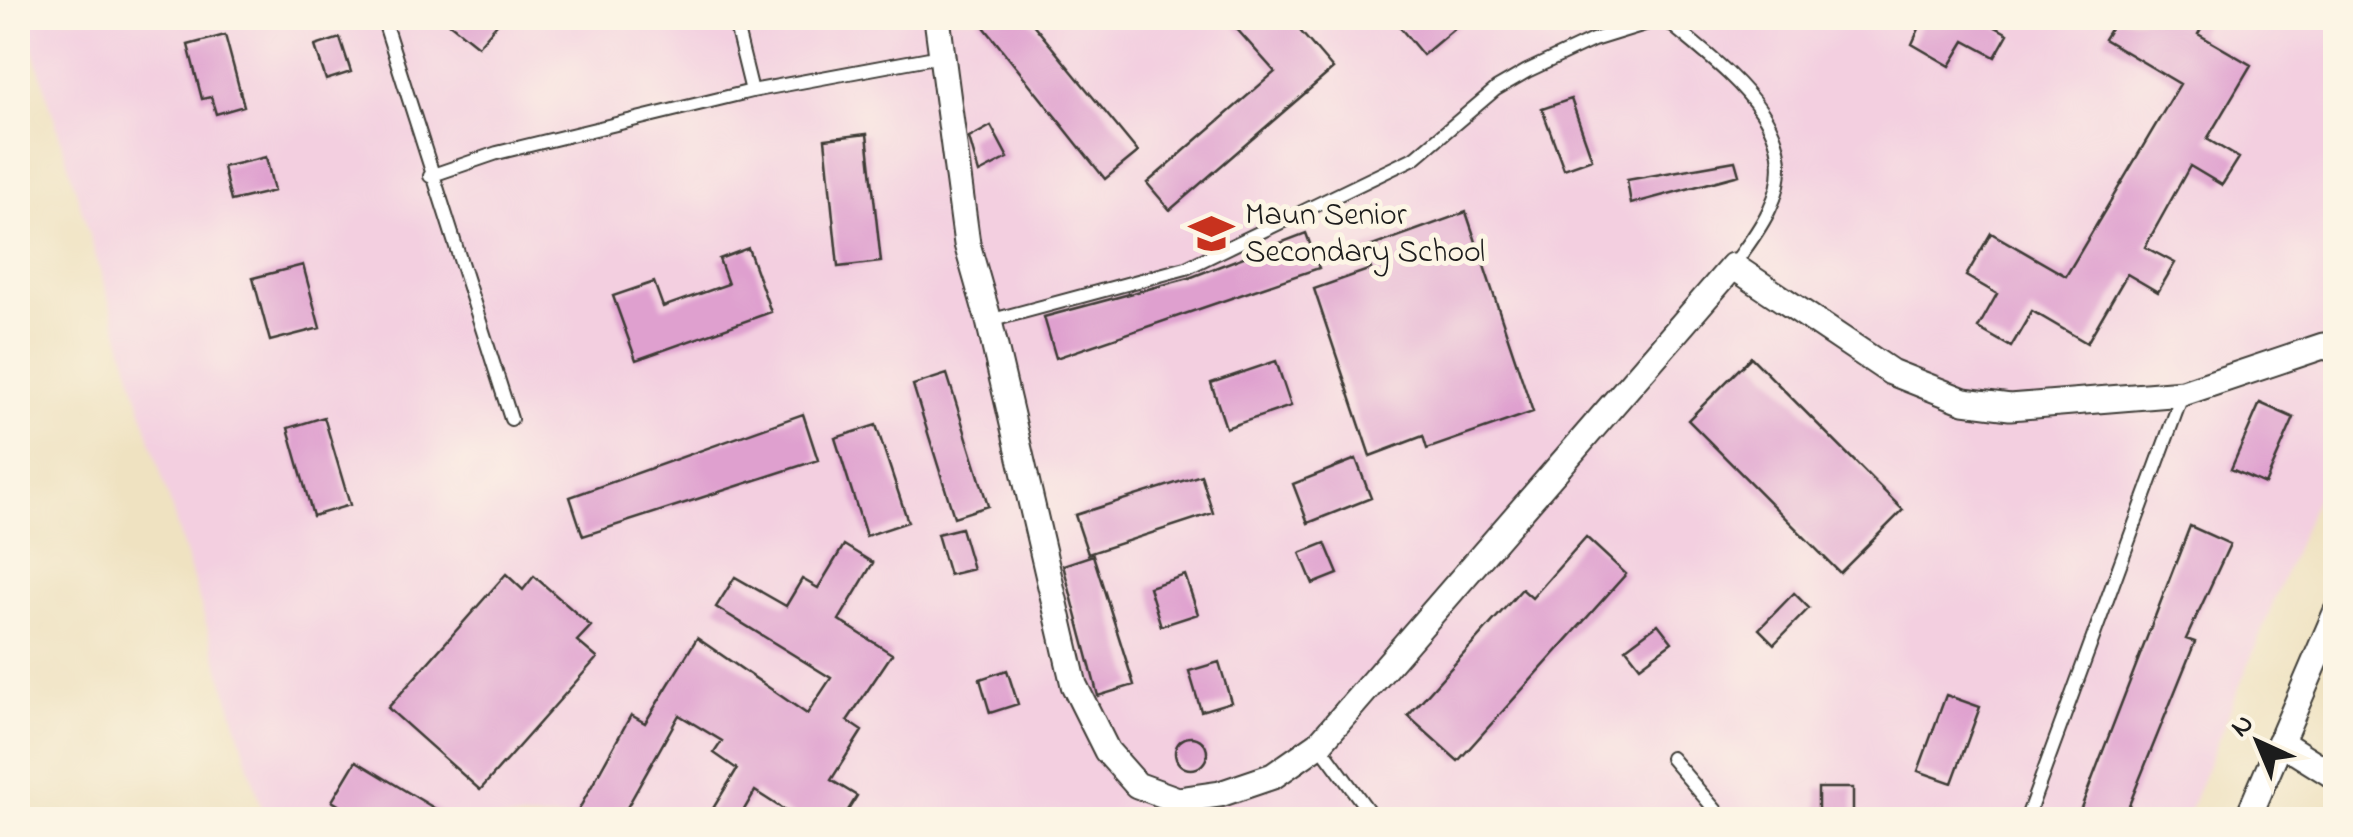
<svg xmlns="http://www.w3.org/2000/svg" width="2353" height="837" font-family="'Indie Flower',sans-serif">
<rect width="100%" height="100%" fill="#fcf5e5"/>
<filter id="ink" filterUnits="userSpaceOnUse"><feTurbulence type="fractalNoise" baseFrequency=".01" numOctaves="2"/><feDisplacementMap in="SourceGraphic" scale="20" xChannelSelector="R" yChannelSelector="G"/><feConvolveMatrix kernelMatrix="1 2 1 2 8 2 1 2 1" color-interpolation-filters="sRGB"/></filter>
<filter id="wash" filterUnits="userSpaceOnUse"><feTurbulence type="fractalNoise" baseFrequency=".0048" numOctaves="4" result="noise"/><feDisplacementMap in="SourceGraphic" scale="40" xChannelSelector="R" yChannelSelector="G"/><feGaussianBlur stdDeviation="2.25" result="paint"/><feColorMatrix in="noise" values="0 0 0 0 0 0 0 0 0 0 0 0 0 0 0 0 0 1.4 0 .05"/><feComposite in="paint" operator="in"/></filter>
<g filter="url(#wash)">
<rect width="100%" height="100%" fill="#efe2c1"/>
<path fill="#f3cfe0" d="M24,18H2335V450L2186,819H265Z"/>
<g id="blocks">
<path fill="#dfa0cf" d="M443,18H502L478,46Z
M977,18H1028L1138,152L1105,179Z
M1227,18H1289L1333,69L1170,210L1147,183L1275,72Z
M1392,18H1467L1423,55Z
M1924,18H1979L2008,34L1995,57L1965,41L1950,66L1912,44Z
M2117,18H2207L2198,34L2251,65L2207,139L2239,158L2222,185L2190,166L2145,247L2175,263L2158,292L2127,274L2087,343L2032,311L2011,347L1978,328L1997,294L1966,276L1991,233L2066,276L2180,84L2104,39Z
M225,35L244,106L216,114L211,97L202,99L188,45Z
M340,38L351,72L326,80L315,46Z
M1571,99L1592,159L1564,169L1542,109Z
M991,126L1008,158L979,173L969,138Z
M867,134L881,262L838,267L825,139Z
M266,157L274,191L231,201L223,167Z
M1735,161L1739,175L1631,204L1627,180Z
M1466,212L1533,412L1427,449L1423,436L1370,456L1314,289L1371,269L1364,249Z
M1306,233L1319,268L1056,358L1044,317L1189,278Z
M748,248L771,312L636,360L613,296L654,282L663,307L728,284L719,259Z
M303,265L320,328L270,341L253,278Z
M1751,357L1903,510L1840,573L1688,420Z
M1276,361L1291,406L1226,428L1211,383Z
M947,374L988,506L954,517L913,385Z
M2260,403L2294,418L2265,484L2231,469Z
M803,414L818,460L583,536L570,497Z
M324,417L350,505L313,516L288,428Z
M876,425L908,522L866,536L835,438Z
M1356,459L1371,498L1308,523L1293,484Z
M1201,475L1213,513L1088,554L1075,515Z
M2190,526L2230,544L2186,639L2195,642L2123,820H2095L2079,813Z
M961,528L973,569L949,575L937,534Z
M1586,537L1626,574L1458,761L1408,716L1522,589L1532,598Z
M1325,543L1338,574L1313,584L1300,553Z
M844,545L873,563L839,620L892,654L847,721L862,731L831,780L857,796L842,820H800L755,791L738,820H706L737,769L714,753L722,741L679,715L620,820H573L631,715L645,723L697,638L807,714L831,678L716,607L735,577L786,606L802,579L818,588Z
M1093,555L1134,685L1098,696L1063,565Z
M506,574L523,590L534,576L591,626L577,641L597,658L480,790L388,708Z
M1185,575L1198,614L1161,626L1149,587Z
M1794,593L1809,608L1774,644L1759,629Z
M1658,624L1672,642L1640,666L1626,648Z
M1219,662L1231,702L1201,711L1189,671Z
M1007,670L1018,704L990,713L980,679Z
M1946,695L1980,707L1952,783L1918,771Z
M1175 753a16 16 0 1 1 32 0a16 16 0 1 1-32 0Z
M356,761L454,820H363L332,801Z
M1818,788H1853V820H1818Z"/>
</g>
</g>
<g filter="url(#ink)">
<use href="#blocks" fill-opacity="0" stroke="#3c3a35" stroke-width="2.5"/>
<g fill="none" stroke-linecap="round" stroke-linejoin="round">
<defs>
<path id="lane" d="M383,18L511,419
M734,18L752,91
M1664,18C1717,65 1811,124 1770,208C1761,229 1745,248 1733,266
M430,176L497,153L752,91L940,56
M989,321L1186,268L1416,157L1496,89L1527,71L1593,40L1664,18
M1319,744L1375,820
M1671,758L1724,820
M2026,820L2183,393"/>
<path id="street" d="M937,18L967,244L989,321L1074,685L1107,751L1137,785L1178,800L1220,794L1273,776L1319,744L1733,266L1891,372L1964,401L2010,407L2183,393L2323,346L2336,349
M2280,742L2336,777
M2247,820L2336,613"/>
</defs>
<use href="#lane" stroke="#3c3a35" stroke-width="16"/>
<use href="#street" stroke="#3c3a35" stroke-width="29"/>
<use href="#lane" stroke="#fff" stroke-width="12"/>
<use href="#street" stroke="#fff" stroke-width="25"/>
</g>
</g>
<defs>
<symbol id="school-bare" viewBox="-9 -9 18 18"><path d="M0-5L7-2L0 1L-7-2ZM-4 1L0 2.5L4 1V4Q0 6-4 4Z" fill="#c8321e" stroke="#fcf5e5" stroke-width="2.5" paint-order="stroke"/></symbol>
</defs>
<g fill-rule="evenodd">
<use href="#school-bare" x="1180" y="202" width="63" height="63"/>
</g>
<g text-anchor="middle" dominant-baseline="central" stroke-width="10" stroke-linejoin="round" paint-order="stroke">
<g font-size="32" fill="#1c1c1c" stroke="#fcf5e5" text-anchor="start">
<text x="1245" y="216">Maun Senior<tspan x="1245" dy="37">Secondary School</tspan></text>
</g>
</g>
<rect width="2353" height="837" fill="none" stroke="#fcf5e5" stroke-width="60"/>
<g transform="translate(2258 742) rotate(316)" stroke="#fcf5e5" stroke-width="8" paint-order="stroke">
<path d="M0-8L18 38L0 25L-18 38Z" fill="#1c1c1c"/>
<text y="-15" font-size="28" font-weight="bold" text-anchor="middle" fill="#1c1c1c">N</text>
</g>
</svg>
